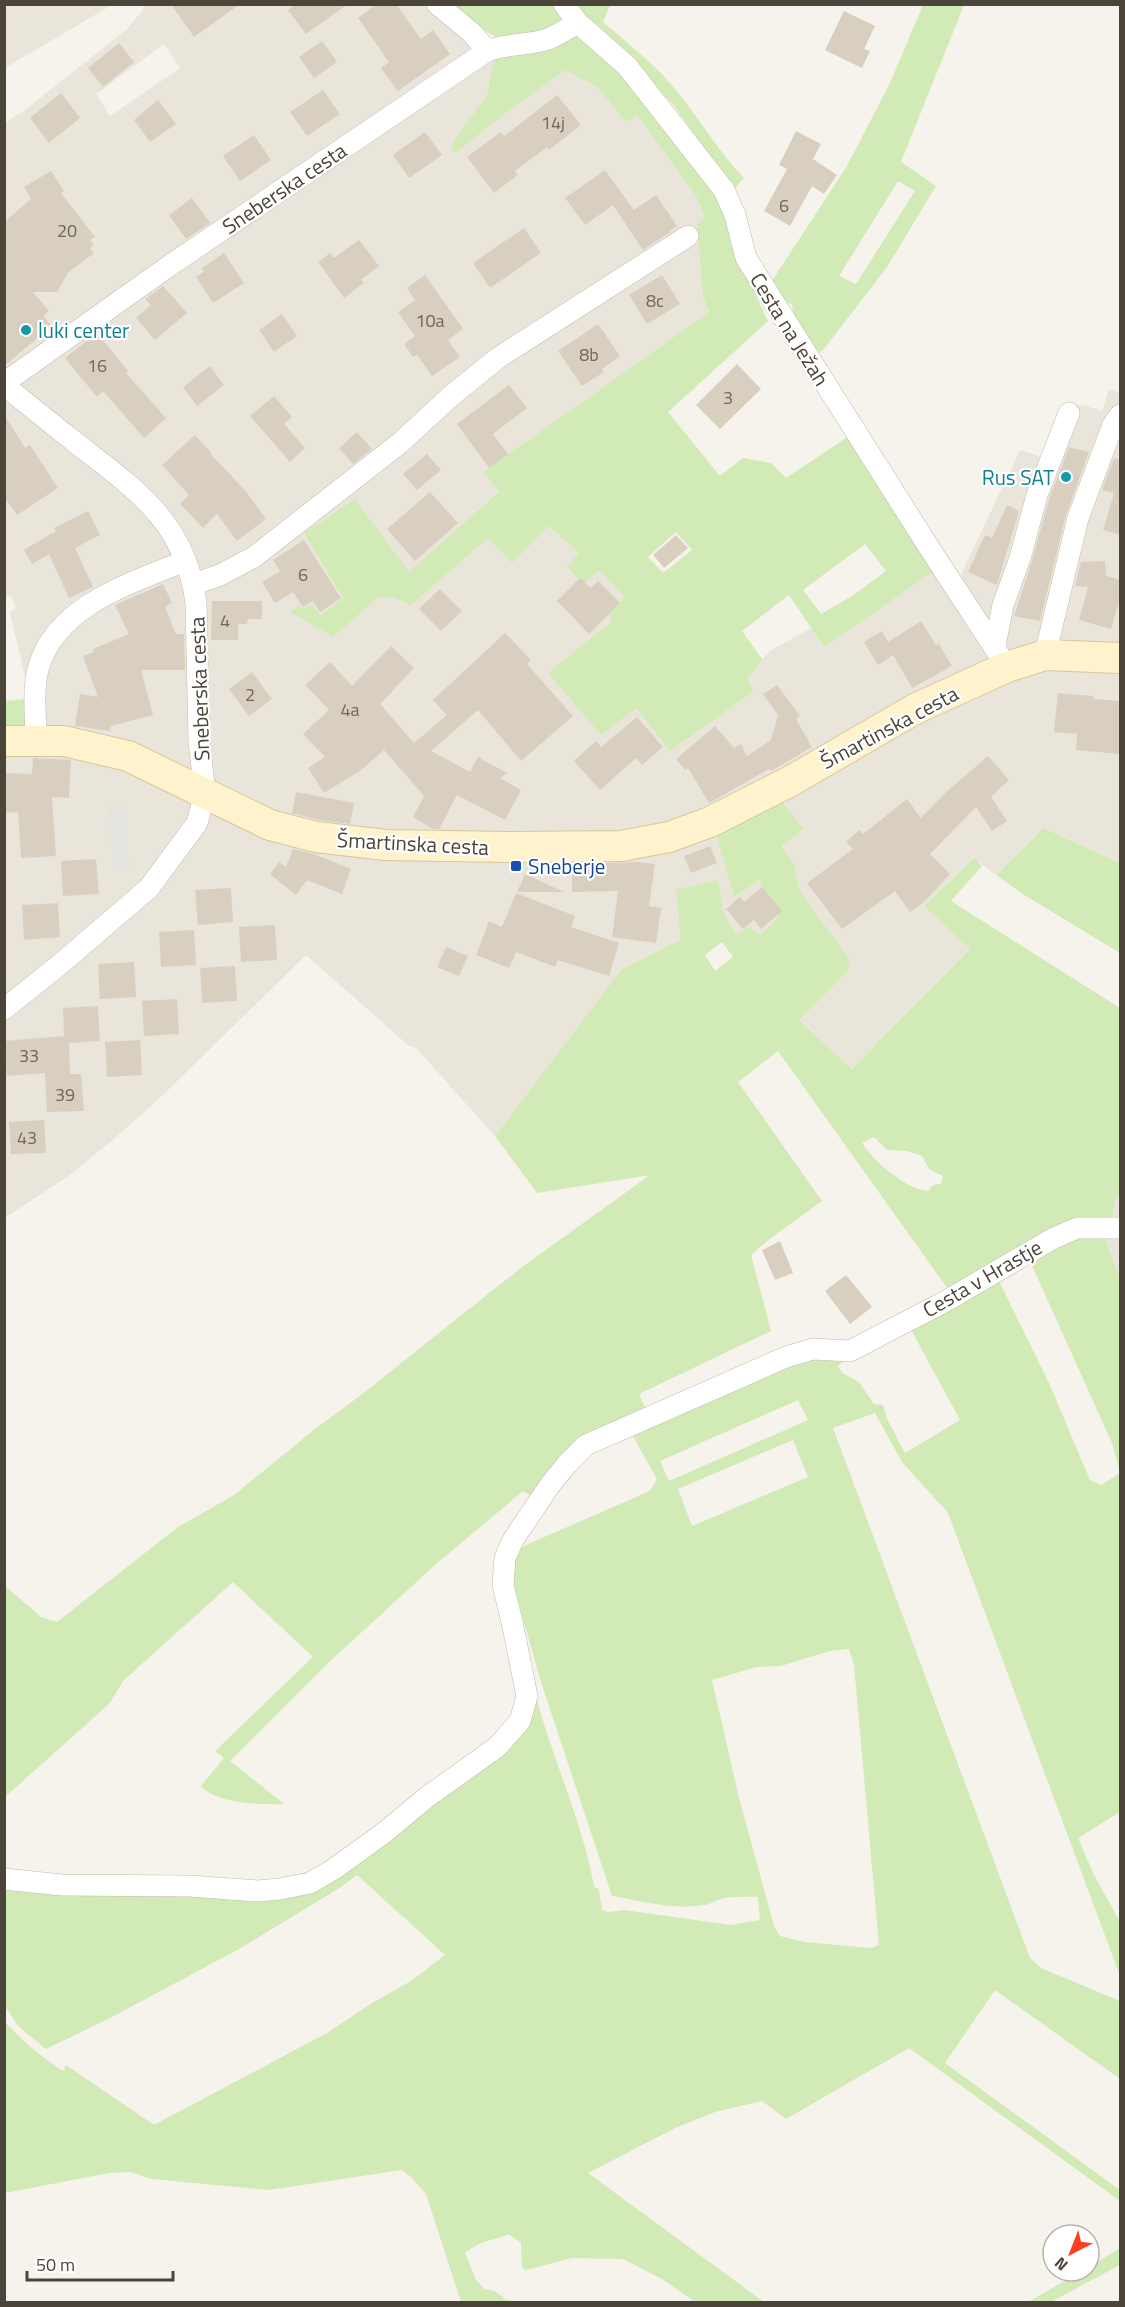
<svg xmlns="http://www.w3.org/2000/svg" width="1125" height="2307" font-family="'Titillium Web',sans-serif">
<rect width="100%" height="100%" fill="#f6f3ec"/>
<path fill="#eae5da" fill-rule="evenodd" d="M5,4H112V5L5,68Z
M144,5H423L493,62L487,95L452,143L451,150L457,152L502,116L565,69L597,87L626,122L636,114L696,196L705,217L697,224L703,297L709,312L484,471L499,490L409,573L355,499L304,533L343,600L319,615L303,610L290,612L333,637L379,597L387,596L395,597L410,606L488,538L549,526L580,553L584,583L599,569L625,597L609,615L612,621L549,673L636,708L670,751L754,691L747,680L762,659L772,650L811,628L824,647L943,564L956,585L1020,450L1045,458L1065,409L1083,405L1102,411L1109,389L1120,393V863L1045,828L996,875L973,858L924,906L970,949L852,1069L799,1019L848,971L850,960L800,891L794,865L782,844V802L733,897L759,880L780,915L760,935H736L723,911L717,880L681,939L621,970L495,1136L416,1048L409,1046L306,955L160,1098L117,1136L70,1175L5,1218L4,727L28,726V689L10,613L16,607L11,596L4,598L5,123L29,107L127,29L142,11ZM164,44L180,68L110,116L96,94Z
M1117,1194H1120V1278L1103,1232L1111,1221Z"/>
<path fill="#d2eab5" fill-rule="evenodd" d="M560,4L563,20L557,26L504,41L471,23L447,5Z
M573,5H610L603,22C630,45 658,67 680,95C702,123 720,153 744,178L736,187H731L673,104L591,26Z
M923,5H964L901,162L936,186L887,267L824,349L813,358L794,319L792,304L785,302L766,290L847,166L890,83ZM898,181L915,191L856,284L839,276Z
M578,34L611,57L713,182L749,281L768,321L668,412L720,476L743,458L771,463L786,478L852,434L934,571L824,647L789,595L742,631L762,659L747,680L754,691L670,751L636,708L601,735L548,673L612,621L608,615L625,597L599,570L584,584L567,567L579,553L549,526L512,563L488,538L410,606C399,599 392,595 379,597L333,637L290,612L299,605L303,609L312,604L320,615L343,599L304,533L355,499L409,572L499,491L483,472L709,312L703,297L697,224L705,217L696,196L637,115L626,122L597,87L565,70L502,116L457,152L451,150L452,143L487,95L493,62L503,53ZM676,532L692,550L663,573L648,557ZM865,544L886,571L852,596L821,614L803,590Z
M28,699V726L5,727L4,701Z
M782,802L804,829L782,845L794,865L800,891L850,960L848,971L799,1020L852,1069L970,949L924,906L974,858L982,866L951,901L1120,1008V1194L1117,1195L1111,1221L950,1292L778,1051L738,1082L822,1201L772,1237L751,1255L771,1331L639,1394L648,1414L600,1433L535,1498L523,1491L435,1565L328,1663L230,1761L284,1804C260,1805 217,1804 201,1786L224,1758L215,1751L313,1657L233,1582L123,1681L110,1703L5,1797L4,1585L41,1617L57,1622L178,1527L234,1495L315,1429L361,1395L522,1267L650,1175L537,1193L495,1136L621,970L681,939L676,890L718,880L723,911L736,935L749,927L760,935L779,916L759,880L734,897L717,836L720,832ZM722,942L733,957L715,971L705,955ZM874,1137L887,1150L907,1151L922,1156L929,1169L943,1176L941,1184L933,1185L928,1191C905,1189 875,1162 862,1143Z
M1044,828L1120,863V953L1021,893L996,875Z
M1103,1232L1120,1278V1472L1112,1443L1029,1259L1080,1234Z
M997,1277L1049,1383L1090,1480L1101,1485L1120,1473V1812L1078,1838L1094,1875L1120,1922V1976L948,1513L902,1462L875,1413L833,1428L1030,1958L1041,1968L1120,2001V2079L995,1990L945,2063L1120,2190V2201L909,2048L786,2119L762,2101L715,2112L675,2128L588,2173L764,2302H695L662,2279L623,2259L572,2258L526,2270L522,2268L521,2243L509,2234C490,2242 483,2239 465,2253L476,2280L484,2289L495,2291L505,2299L517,2302H461L426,2194L410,2176L402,2170L269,2190L151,2179L131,2172L109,2173L5,2193L4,2020C21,2041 41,2056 63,2071L66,2065L154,2125L327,2033L372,2003L411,1981L445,1955L357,1875L341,1887L239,1949L110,2018L46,2049L18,2026L5,2006V1882L281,1893L412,1813L536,1697C553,1760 582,1821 594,1886L599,1890L602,1910L609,1912L624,1910L731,1925L760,1920L758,1897C746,1897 733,1896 721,1899C715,1900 710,1905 704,1905C674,1910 641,1901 612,1896L541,1682L512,1580V1551L650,1491L657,1479L631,1433L808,1357L844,1361L838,1366L842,1373L859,1382L874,1404L883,1405L888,1421L905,1453L960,1420L910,1328ZM798,1400L808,1420L669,1481L660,1461ZM793,1440L808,1477L692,1526L678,1489ZM849,1649L854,1665L879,1945L871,1948L804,1942L780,1936L774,1926L739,1798L712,1680L757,1667L781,1666L830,1651Z
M1120,2248V2265L1051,2302H1028L1082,2271H1089V2267Z"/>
<path fill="#e5e3e0" d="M126,805L129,871L113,872L109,806Z"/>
<path fill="#d8cfc1" d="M171,4H240L194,37Z
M296,4H348L306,34L288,10Z
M377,4H396L421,39L433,30L450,54L398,91L381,68L389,62L358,18Z
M844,11L875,26L864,49L870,51L862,68L825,50Z
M322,41L337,62L314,78L299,57Z
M119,43L134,62L103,87L88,68Z
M323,90L340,114L307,136L290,112Z
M61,93L80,118L49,143L30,118Z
M557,95L581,125L549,150L547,147L515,171L518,175L494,193L467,157L501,132L504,136Z
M158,100L176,124L150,142L134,120Z
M796,131L821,144L813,159L837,175L824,194L812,186L790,226L764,211L787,169L779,165Z
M425,132L442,155L409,178L393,155Z
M254,135L271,160L240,181L223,156Z
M605,170L634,210L656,195L677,226L669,231L670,232L643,250L613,205L585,225L565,198Z
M51,171L64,191L61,193L95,237L90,240L94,245L90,248L94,253L68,273L57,292H33L49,311L43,316L52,326L4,366V222L31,199L24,187Z
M192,198L210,223L186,239L169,215Z
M524,228L541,253L490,288L473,263Z
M359,240L379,266L361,280L364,283L344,298L318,262L330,253L334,258Z
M224,253L244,283L213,303L196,277L204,272L202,268Z
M425,275L463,329L448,340L460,357L432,376L417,355L413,357L404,344L415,336L398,312L415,300L407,288Z
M662,275L680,304L647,324L629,295Z
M163,286L187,313L155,340L136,318L151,305L145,299Z
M282,314L297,336L274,352L259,330Z
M598,324L620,356L602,369L604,372L582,386L558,351Z
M97,333L128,371L126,373L166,418L144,438L103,391L97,397L65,358Z
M737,364L761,389L720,429L696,405Z
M210,366L224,385L197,406L183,387Z
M509,385L527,408L493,434L508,454L489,468L457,424Z
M274,396L292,417L284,424L305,448L290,462L250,416Z
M4,414L25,448L30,445L58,488L17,515L4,497Z
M357,432L372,449L353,464L339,448Z
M195,435L212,454L211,455L244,489L266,519L237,541L217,514L203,528L180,504L189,495L162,465Z
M1069,447L1089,452L1066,515L1040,621L1014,616L1032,561L1049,499Z
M427,454L441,470L417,490L403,474Z
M1114,458L1120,460V535L1103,530L1114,493L1102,490Z
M430,492L458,523L415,561L387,529Z
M1007,505L1019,511L997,585L968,572L985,535L992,538Z
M88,511L100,535L75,548L93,587L69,598L49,554L32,564L24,550L56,531L54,528Z
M676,535L688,548L664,568L653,555Z
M304,540L341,598L320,612L313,601L303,607L293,592L275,603L262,582L280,571L273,560Z
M1105,561L1106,576L1120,580V598L1111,629L1079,620L1088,587L1075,586L1081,562Z
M580,578L591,588L598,581L620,603L589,634L557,601Z
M163,584L172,603L165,607L176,634H184L185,670H141L153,715L111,726L110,731L75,726L80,694L98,697L83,656L94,652L93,649L129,634L115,605Z
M440,589L462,611L441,631L419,609Z
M212,601H262V619H248L247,624H238V640H211Z
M921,621L936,645L939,644L952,666L912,688L893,655L878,665L864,642L882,631L888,642Z
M505,633L531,660L527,664L573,716L521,761L478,710L431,751L470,772L478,757L507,773L500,778L521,790L505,820L457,795L439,829H433L413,817L424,796L384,750L361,770L324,793L308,768L325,757L303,734L329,710L305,685L330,662L352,686L391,646L414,668L380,704L414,743L447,715L433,700Z
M252,672L272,699L249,716L229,689Z
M777,685L800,716L796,719L812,747L771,771L769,769L709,803L688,768L685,770L676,759L715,726L734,748L741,744L747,756L771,740L778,715L763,694Z
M1058,693L1094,696L1093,699L1120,701V754L1076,750L1077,734L1054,732Z
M637,717L663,747L642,765L636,758L600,790L574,761L596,741L601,747Z
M988,756L1009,780L991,797L1007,821L992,831L976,807L930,854L950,874L924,902L910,912L895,891L842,929L807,883L853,849L846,842L859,830L863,834L907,799L921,818L944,794Z
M33,758L71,760L69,798L52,797L56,856L21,858L18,812L4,813V773L32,774Z
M296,792L354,803L350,824L319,820L292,813Z
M710,846L717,863L691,873L684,856Z
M293,849L314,854L351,869L342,894L307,880L296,895L270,874L279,862L286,867Z
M96,859L99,894L63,896L61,861Z
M639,862L655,864L649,906L661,908L656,943L612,937L618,891L572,892V864Z
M525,874L564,892H517Z
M762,887L782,911L761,929L754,920L743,929L726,909L740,897L744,902Z
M231,888L233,922L198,925L195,890Z
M516,893L575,916L571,927L619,943L609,976L558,960L555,967L516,952L509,968L476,955L489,921L502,927Z
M58,903L60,937L24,940L22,905Z
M275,925L277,960L241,962L239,927Z
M194,930L196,965L161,967L159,932Z
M446,947L468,956L459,976L437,967Z
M134,962L136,997L100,999L98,964Z
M235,966L237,1001L202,1003L200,968Z
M177,999L179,1034L144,1036L142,1001Z
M98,1006L100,1041L69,1043L70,1074H81L84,1111L47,1112L45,1073L7,1076L4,1041L64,1036L63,1008Z
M140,1040L142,1075L107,1077L105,1042Z
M44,1120L46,1153L11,1154L9,1122Z
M780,1241L793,1273L775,1280L762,1250Z
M846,1275L872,1307L850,1324L825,1291Z"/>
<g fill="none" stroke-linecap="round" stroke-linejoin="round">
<defs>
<path id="minor" d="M437,4L472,33L487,51
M564,4L578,23L627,66L724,190L735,215L746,258L930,549L1007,667
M4,383L169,266L487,51C506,43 528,46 548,39C558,35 568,28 578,23
M4,385C28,405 52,424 76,443C135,489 186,522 196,603L199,741L205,794L197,823L149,888L58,966L4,1009
M194,584L220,575L254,557L400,443L451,396L498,358L688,236
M995,646L1003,605L1020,558L1037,495L1069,413
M1045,655L1078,518L1113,425L1120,415
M36,740C36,717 32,688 39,666C58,604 132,583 185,561
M4,1879L62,1885L189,1886L258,1891L280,1889L310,1883L334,1869L385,1832L427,1797L497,1747L520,1721L527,1696L512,1622L503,1585L505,1558L513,1540L550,1485L567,1464L586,1445L786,1357L813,1349L850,1351L946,1301L1052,1239L1077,1228H1120"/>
<path id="secondary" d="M4,741H64L128,756L270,825L316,837L386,845L509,847L621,846L669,837L710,822L789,782L915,709L1007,667L1045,655L1120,658"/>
</defs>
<use href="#minor" stroke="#c2bbae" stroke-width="22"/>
<use href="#secondary" stroke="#d6c79b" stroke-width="32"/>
<use href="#minor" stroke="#fff" stroke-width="21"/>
<use href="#secondary" stroke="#fff3cd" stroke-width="30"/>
</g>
<g fill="#0f9aa8" stroke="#fff" stroke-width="2">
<circle cx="26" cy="330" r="6"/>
<circle cx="1066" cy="477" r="6"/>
</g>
<rect fill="#1a4fb4" stroke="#fff" stroke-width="2" x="510" y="860" width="12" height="12" rx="3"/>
<g text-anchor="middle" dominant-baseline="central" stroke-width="4.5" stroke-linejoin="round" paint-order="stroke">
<g font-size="18" fill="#6e675b">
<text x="553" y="122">14j</text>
<text x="784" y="205">6</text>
<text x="67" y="230">20</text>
<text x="655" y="300">8c</text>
<text x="430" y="320">10a</text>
<text x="589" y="354">8b</text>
<text x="97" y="365">16</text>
<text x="728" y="397">3</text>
<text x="303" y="574">6</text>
<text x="225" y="620">4</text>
<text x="250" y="694">2</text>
<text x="350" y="709">4a</text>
<text x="29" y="1055">33</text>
<text x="65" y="1094">39</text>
<text x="27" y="1137">43</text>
</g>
<g font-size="21" fill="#4b4439" stroke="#fff">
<text transform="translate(284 188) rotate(-34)">Sneberska cesta</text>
<text transform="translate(790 329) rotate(58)">Cesta na Ježah</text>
<text transform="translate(199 689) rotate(-92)">Sneberska cesta</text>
<text transform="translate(889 727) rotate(-28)">Šmartinska cesta</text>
<text transform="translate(413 843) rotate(3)">Šmartinska cesta</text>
<text transform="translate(982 1278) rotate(-30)">Cesta v Hrastje</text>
</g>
<g font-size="21" fill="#0d838f" stroke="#fff" text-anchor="start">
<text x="38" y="330">luki center</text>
<text x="1054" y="477" text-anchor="end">Rus SAT</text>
</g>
<g font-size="21" fill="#164399" stroke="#fff" text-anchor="start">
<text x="528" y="866">Sneberje</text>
</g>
</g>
<rect width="1125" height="2307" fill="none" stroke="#4b4439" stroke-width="12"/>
<g transform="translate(1071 2253) rotate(222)"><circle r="28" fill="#ffffff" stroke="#b7b4b0" stroke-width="1.5"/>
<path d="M0-4.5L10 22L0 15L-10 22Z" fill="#fc3f1d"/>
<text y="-9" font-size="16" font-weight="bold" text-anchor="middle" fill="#4b4439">N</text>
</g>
<path d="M27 2271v9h146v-9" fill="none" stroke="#4b4439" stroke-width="3"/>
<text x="36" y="2271" font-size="18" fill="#4b4439" stroke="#ffffff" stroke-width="4.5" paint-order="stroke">50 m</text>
</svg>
